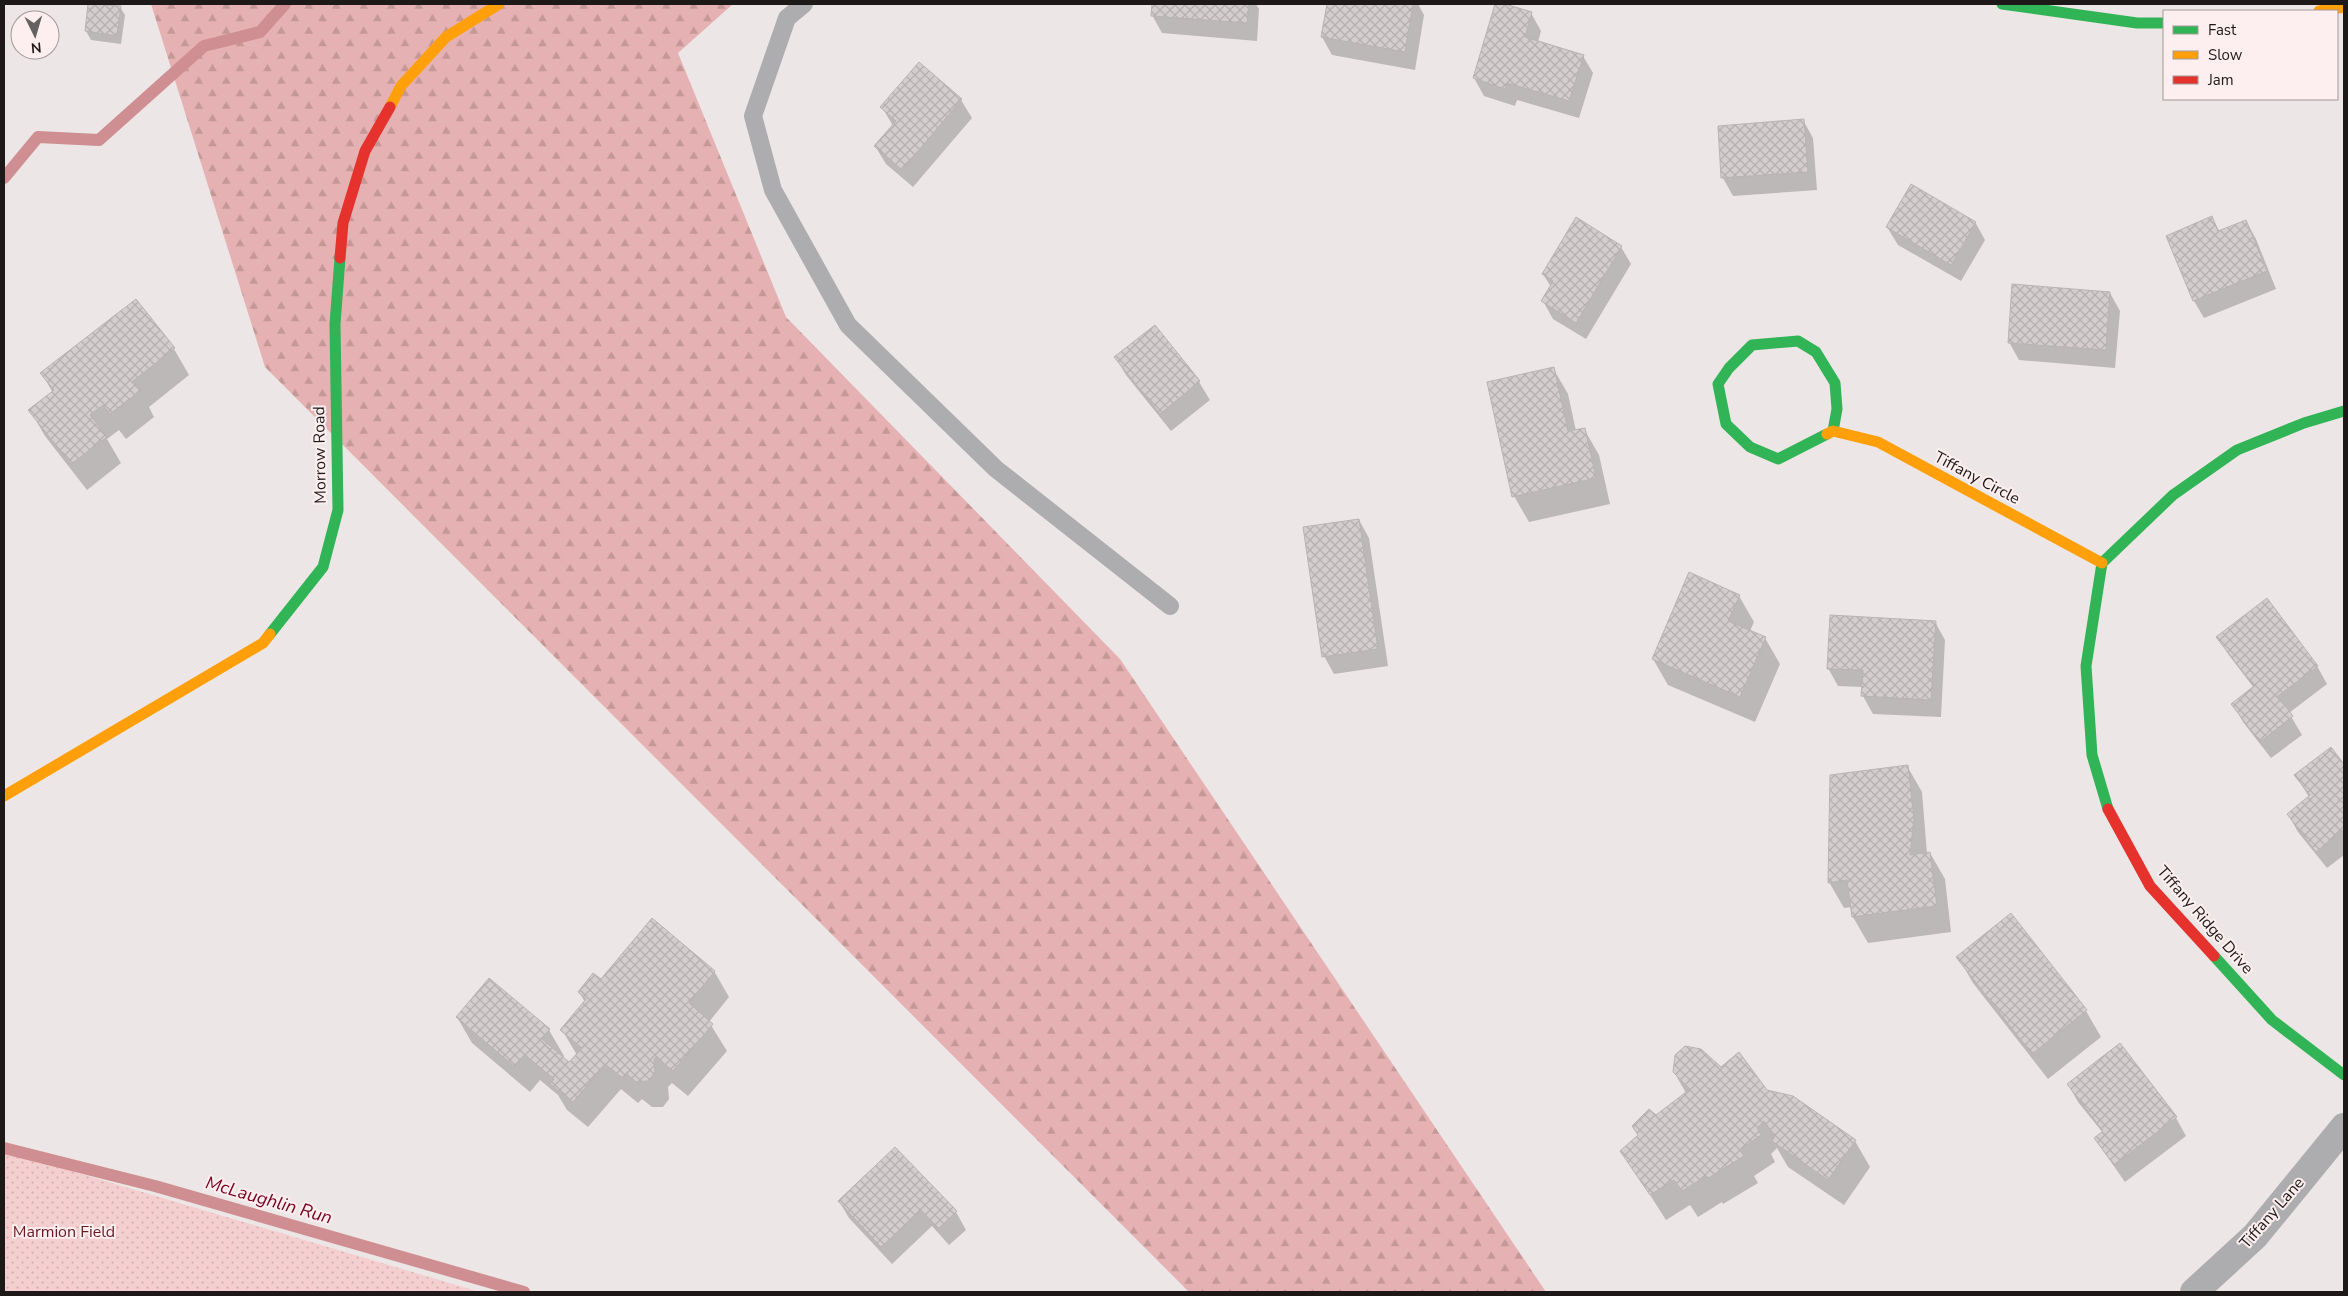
<svg xmlns="http://www.w3.org/2000/svg" width="2348" height="1296" font-family="'Nunito Sans',sans-serif">
<defs>
<pattern id="forest-firs" width="22" height="20" patternUnits="userSpaceOnUse" patternTransform="scale(1.25)"><rect width="22" height="20" fill="#e6b1b2"/><path d="M5 1l3.5 6h-7zM16 11l3.5 6h-7z" fill="#c59898"/></pattern>
<pattern id="park-dots" width="8" height="8" patternUnits="userSpaceOnUse" patternTransform="scale(1.25)"><rect width="8" height="8" fill="#f5cfd0"/><path d="M2 2h.1M6 6h.1" fill="none" stroke="#d2b1b2" stroke-width="1.8" stroke-linecap="round"/></pattern>
<pattern id="building-cross-hatch" width="8" height="8" patternUnits="userSpaceOnUse" patternTransform="scale(1.25)"><rect width="8" height="8" fill="#d3cdcd"/><path d="M0 0l8 8M0 8l8-8" fill="none" stroke="#b5afaf"/></pattern>
</defs>
<rect width="100%" height="100%" fill="#ece6e6"/>
<path fill="url(#forest-firs)" d="M151,4H733L678,53L786,317L1120,659L1546,1292H1189L265,367Z"/>
<path fill="url(#park-dots)" d="M4,1151L480,1292H4Z"/>
<path fill="#0003" d="M90,4L120,7L125,15L121,44L91,40L86,31Z
M1153,4H1256L1259,9L1257,41L1162,33L1152,15Z
M1328,4H1418L1424,15L1415,70L1332,55L1322,37Z
M1497,4L1531,13L1541,31L1538,42L1583,56L1593,73L1579,118L1517,100L1515,106L1484,96L1474,78Z
M919,64L961,100L972,118L913,187L886,164L875,146L893,126L882,107Z
M1803,120L1813,138L1817,190L1733,196L1723,178L1719,127Z
M2212,218L2220,232L2246,221L2256,239L2276,289L2204,318L2194,301L2167,236Z
M1975,222L1985,240L1961,281L1898,245L1887,227Z
M1621,247L1631,264L1586,339L1553,319L1543,301L1551,287L1543,274Z
M2110,293L2120,311L2115,368L2019,360L2009,342Z
M136,301L174,349L189,375L149,407L154,417L126,439L119,430L107,439L121,463L87,490L45,436L30,410L53,393L42,374Z
M1155,326L1199,382L1210,400L1171,431L1126,375L1116,358Z
M1553,368L1568,394L1576,431L1584,429L1599,455L1610,504L1529,522L1514,496Z
M1359,520L1369,538L1388,666L1334,674L1324,656Z
M1739,596L1754,622L1750,631L1765,638L1780,664L1755,722L1668,685L1653,659Z
M1935,622L1945,640L1941,717L1873,714L1863,696V687L1838,686L1828,668Z
M2218,637L2317,666L2327,684L2289,713L2302,735L2271,758L2243,722L2233,704L2254,688L2228,654Z
M2330,749L2344,766V855L2327,868L2298,832L2288,814L2309,797L2296,776Z
M1907,766L1922,792L1927,854L1930,853L1945,879L1951,932L1868,943L1853,917L1852,907L1844,908L1829,882Z
M2010,915L2086,1011L2101,1037L2048,1079L1973,983L1958,957Z
M714,971L729,997L709,1022L727,1051L688,1096L672,1083L668,1087L669,1099L663,1107H652L642,1099L638,1103L621,1089L588,1127L567,1110L558,1095L540,1080L530,1092L472,1043L457,1017L549,1030L564,1056L562,1058L570,1064L577,1055L562,1030L585,1002L579,992L601,981Z
M2120,1045L2176,1118L2186,1136L2125,1182L2095,1139L2103,1133L2078,1102L2068,1084Z
M1721,1069L1766,1091L1855,1141L1870,1167L1844,1205L1788,1167L1777,1148L1771,1154L1775,1162L1754,1176L1758,1183L1723,1204L1722,1202L1698,1217L1690,1205L1666,1220L1622,1151L1639,1136L1633,1127L1655,1116L1686,1093L1674,1072Z
M839,1201L956,1212L966,1230L949,1245L932,1226L892,1264L849,1218Z"/>
<g fill="none" stroke-linecap="round" stroke-linejoin="round">
<path stroke="#cf8e91" stroke-width="12" d="M4,178L38,137L99,140L204,46L260,32L285,4
M4,1148L155,1186L524,1292"/>
</g>
<path fill="url(#building-cross-hatch)" stroke="#b9b4b4" d="M88,4L121,6L117,36L85,31Z
M1152,4H1249L1247,23L1151,16Z
M1327,4H1413L1405,52L1321,37Z
M1495,4H1505L1532,12L1525,37L1584,55L1569,101L1507,83L1505,89L1473,78Z
M919,62L962,99L902,170L874,146L896,121L880,107Z
M1804,119L1808,172L1721,178L1718,126Z
M1911,184L1976,222L1951,265L1886,227Z
M2212,216L2218,231L2246,220L2267,271L2193,301L2166,236Z
M1576,217L1622,246L1576,323L1541,301L1553,281L1542,274Z
M2012,284L2110,292L2106,350L2008,343Z
M136,299L175,348L133,381L141,390L110,414L103,405L90,415L107,437L71,464L28,410L54,390L40,373Z
M1155,325L1200,381L1160,414L1114,357Z
M1554,367L1568,431L1585,428L1596,478L1512,497L1487,382Z
M1359,519L1378,649L1322,657L1303,527Z
M1689,572L1740,595L1728,621L1766,637L1740,697L1652,659Z
M2267,598L2318,666L2278,696L2293,716L2260,742L2231,704L2254,686L2216,637Z
M1830,615L1936,621L1931,700L1861,696L1863,670L1827,669Z
M2331,747L2344,764V829L2316,852L2287,814L2310,795L2294,775Z
M1908,765L1914,818L1910,855L1930,852L1937,906L1852,917L1847,880L1828,883L1830,775Z
M2011,913L2087,1010L2032,1054L1956,957Z
M652,918L715,971L689,1003L713,1024L673,1071L656,1057L654,1060L655,1072L648,1081L636,1082L627,1074L623,1078L605,1064L573,1102L550,1084L554,1079L525,1055L515,1067L456,1017L489,978L550,1029L542,1039L569,1062L582,1048L560,1030L586,999L578,992L593,973L601,979Z
M2120,1043L2177,1117L2114,1165L2094,1138L2103,1131L2067,1084Z
M1685,1046L1701,1049L1721,1067L1739,1052L1767,1090L1793,1096L1856,1140L1828,1180L1772,1141L1775,1136L1764,1121L1757,1128L1761,1135L1740,1150L1744,1156L1707,1179L1706,1176L1682,1191L1674,1180L1650,1195L1620,1151L1638,1135L1632,1126L1649,1109L1656,1115L1690,1089L1673,1072L1675,1055Z
M895,1147L957,1211L938,1229L921,1210L881,1247L838,1201Z"/>
<g fill="none" stroke-linecap="round" stroke-linejoin="round">
<path stroke="#adacae" stroke-width="18" d="M804,4L787,18L753,116L773,190L848,325L996,469L1170,606"/>
<path stroke="#adacae" stroke-width="28" d="M2194,1292L2255,1236L2344,1127"/>
<path stroke="#30b455" stroke-width="11" d="M2002,4L2137,23H2164
M1827,434L1778,459L1750,447L1726,424L1718,384L1729,368L1752,345L1798,341L1816,352L1835,383L1837,409L1833,431
M270,634L323,567L338,510L335,324L340,258
M2108,809L2092,755L2086,666L2102,563L2173,495L2237,450L2304,423L2344,411
M2214,956L2272,1020L2344,1075"/>
<path stroke="#ff9f0a" stroke-width="11" d="M2319,11L2344,7
M390,107L401,86L446,37L499,4
M1827,434L1833,431L1878,442L2102,563
M4,796L263,643L270,634"/>
<path stroke="#e5322d" stroke-width="11" d="M340,258L343,223L365,151L390,107
M2108,809L2150,886L2214,956"/>
</g>
<g text-anchor="middle" dominant-baseline="central" stroke-width="4" stroke-linejoin="round" paint-order="stroke">
<g font-size="16" fill="#1e1919" stroke="#fdefef">
<text transform="translate(320 455) rotate(-91)">Morrow Road</text>
<text transform="translate(1977 478) rotate(28)">Tiffany Circle</text>
<text transform="translate(2205 920) rotate(49)">Tiffany Ridge Drive</text>
<text transform="translate(2272 1213) rotate(-49)">Tiffany Lane</text>
</g>
<g font-size="16" fill="#6b1823" stroke="#fdefef">
<text x="64" y="1232">Marmion Field</text>
</g>
<g font-size="18" font-style="italic" fill="#79021f" stroke="#fdefef">
<text transform="translate(269 1200) rotate(16)">McLaughlin Run</text>
</g>
</g>
<rect width="2348" height="1296" fill="none" stroke="#1e1919" stroke-width="10"/>
<rect x="2163" y="10" width="175" height="90" fill="#fdefef" stroke="#a49999"/>
<rect x="2173" y="26" width="25" height="8" fill="#30b455" stroke="#a49999"/>
<text x="2208" y="35" font-size="15" fill="#1e1919">Fast</text>
<rect x="2173" y="51" width="25" height="8" fill="#ff9f0a" stroke="#a49999"/>
<text x="2208" y="60" font-size="15" fill="#1e1919">Slow</text>
<rect x="2173" y="76" width="25" height="8" fill="#e5322d" stroke="#a49999"/>
<text x="2208" y="85" font-size="15" fill="#1e1919">Jam</text>
<g transform="translate(35 35) rotate(175)"><circle r="24" fill="#fdefef" stroke="#a49999"/>
<path d="M0-4L9 19L0 12L-9 19Z" fill="#666161"/>
<text y="-8" font-size="14" font-weight="bold" text-anchor="middle" fill="#1e1919">N</text>
</g>
</svg>
